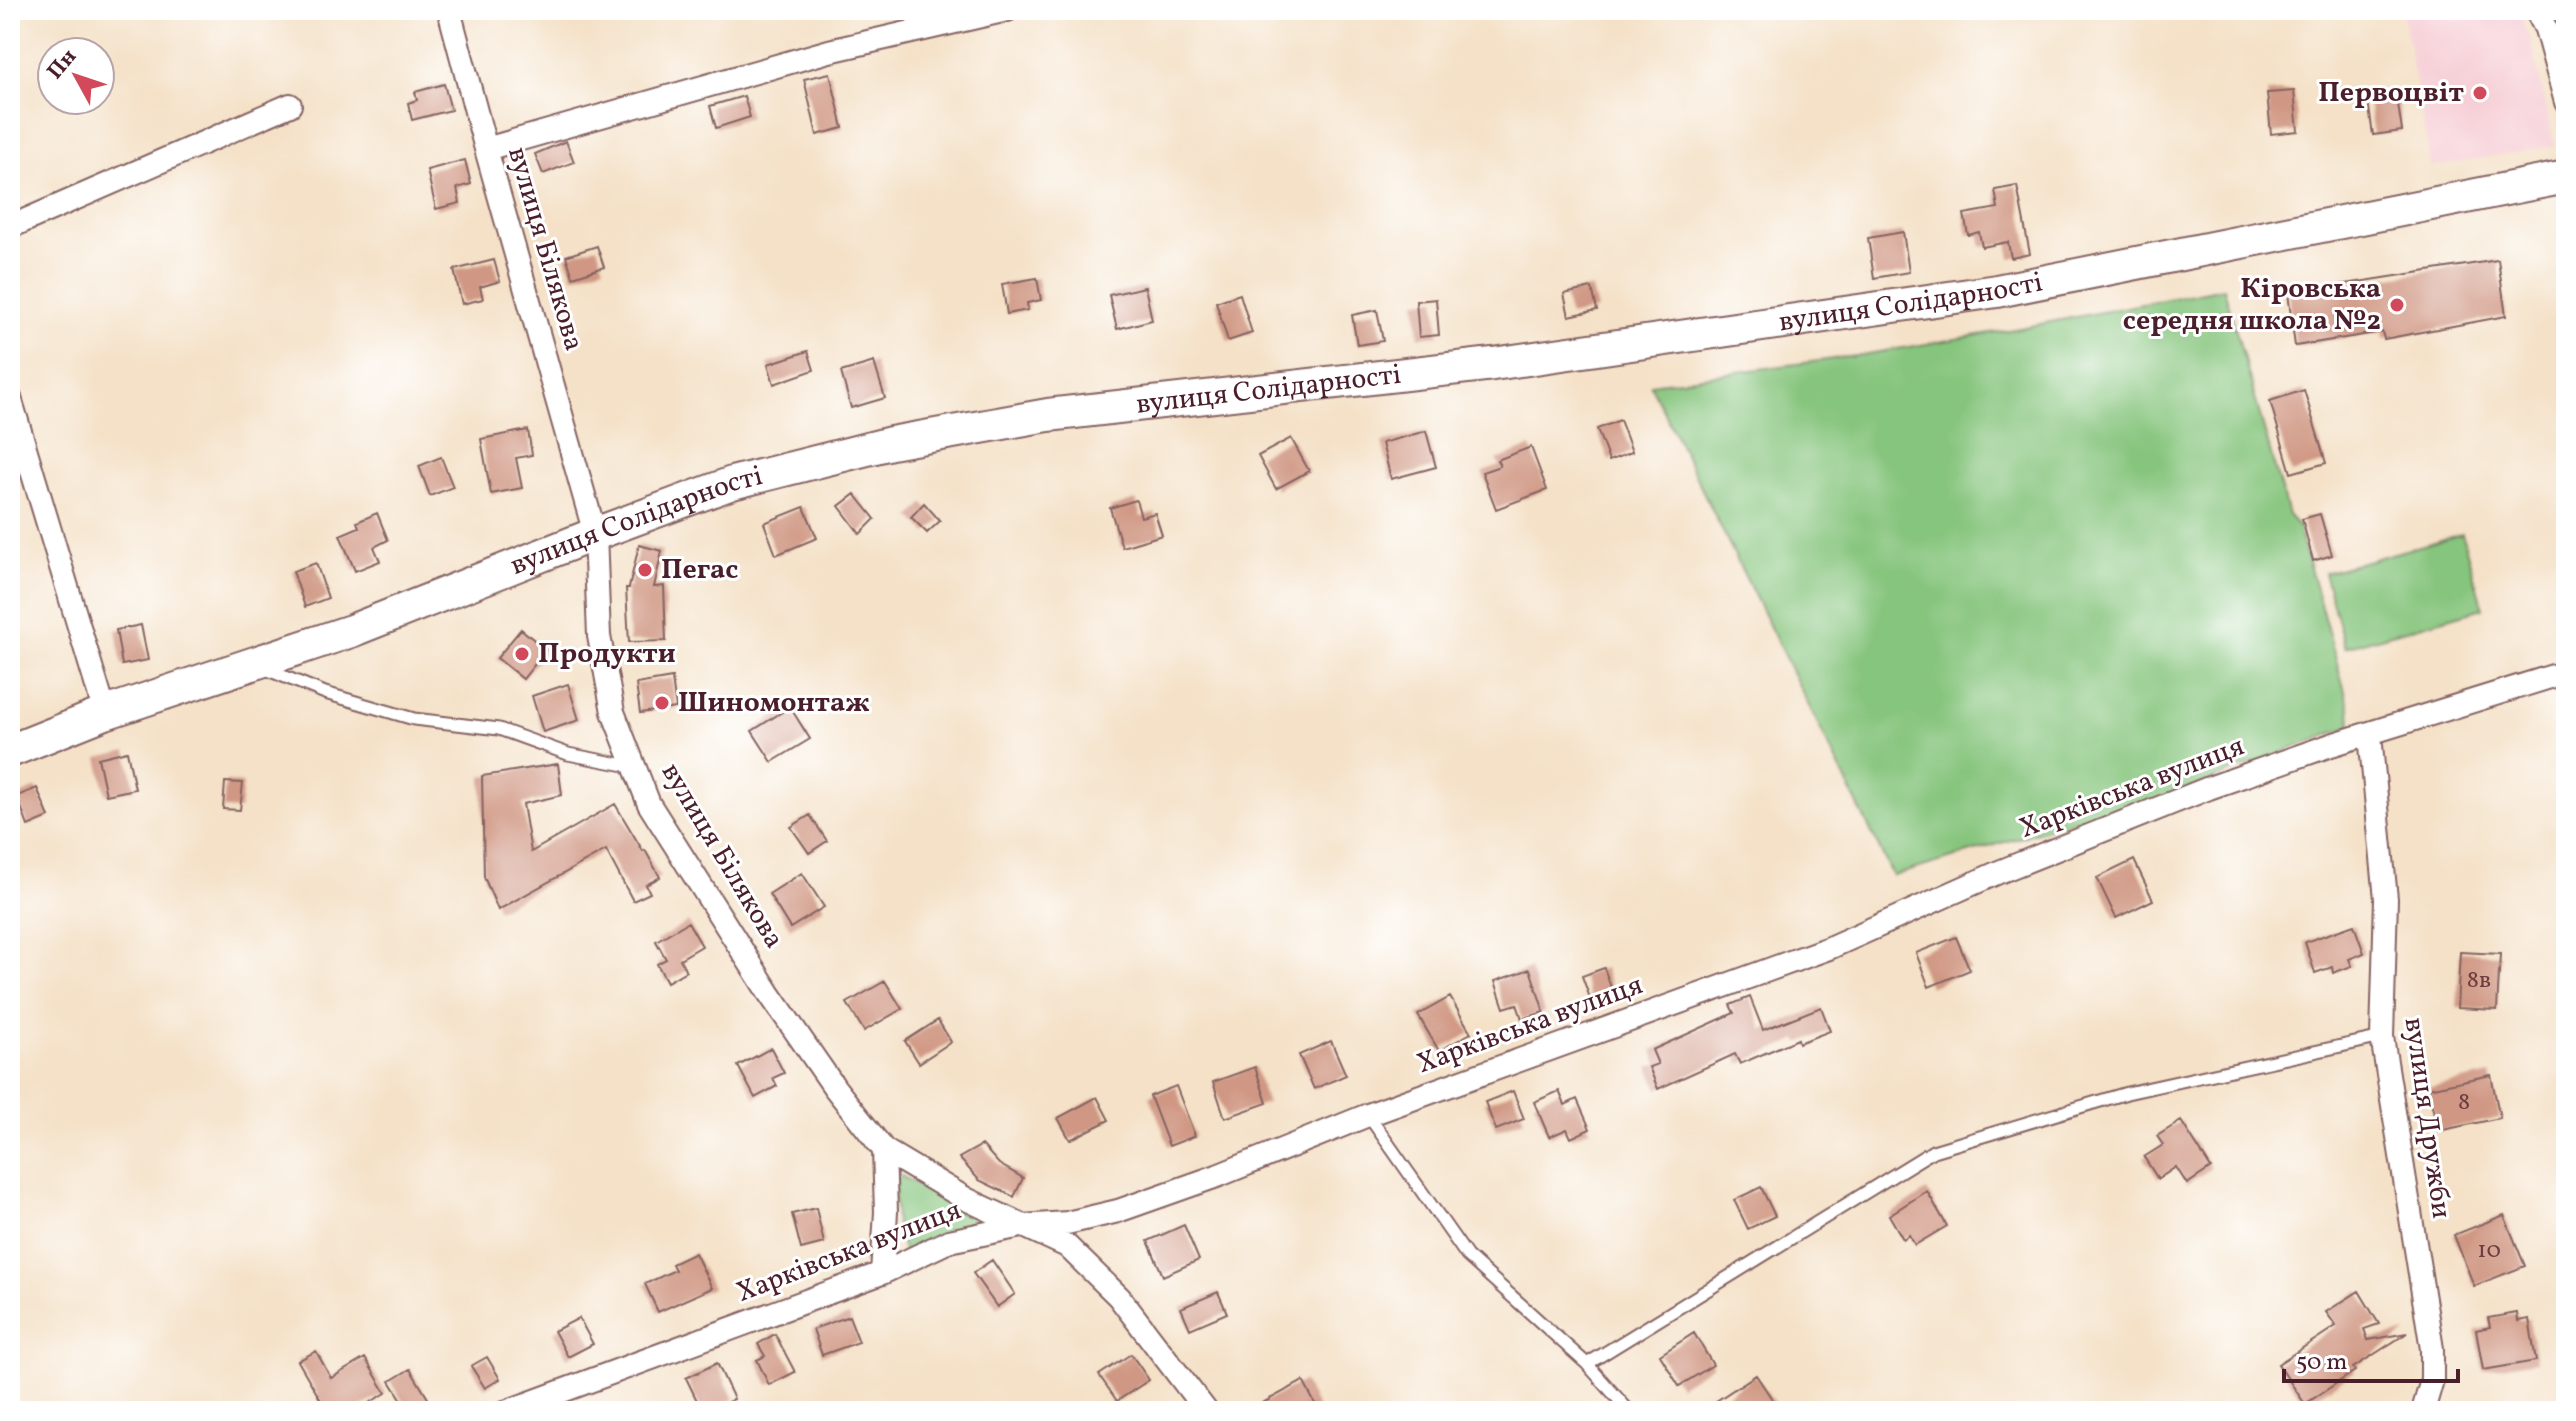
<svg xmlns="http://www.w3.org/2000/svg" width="2576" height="1421" font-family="Vollkorn,serif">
<rect width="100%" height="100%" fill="#fff"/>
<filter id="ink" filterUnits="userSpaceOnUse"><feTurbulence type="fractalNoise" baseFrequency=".0125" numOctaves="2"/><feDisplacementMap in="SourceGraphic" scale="16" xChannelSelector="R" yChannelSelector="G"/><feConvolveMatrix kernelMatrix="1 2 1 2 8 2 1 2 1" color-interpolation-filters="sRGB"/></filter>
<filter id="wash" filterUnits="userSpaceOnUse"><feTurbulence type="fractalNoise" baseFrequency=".006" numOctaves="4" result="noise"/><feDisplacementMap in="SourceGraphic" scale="32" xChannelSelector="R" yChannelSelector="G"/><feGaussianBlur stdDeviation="1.8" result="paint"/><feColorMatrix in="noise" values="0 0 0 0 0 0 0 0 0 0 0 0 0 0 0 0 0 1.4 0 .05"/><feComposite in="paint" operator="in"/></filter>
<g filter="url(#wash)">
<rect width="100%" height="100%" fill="#f4e1c7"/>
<path fill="#f6cfd6" d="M2402,10H2517L2531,40L2555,146L2431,167Z"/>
<path fill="#86c57d" stroke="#687254" stroke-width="2" d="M2224,288L2288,515L2298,526L2350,709L2351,726L2134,810L2123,806L1893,876L1650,384L1856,356L2020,328Z
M2462,534L2483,608L2345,647L2324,573Z
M901,1176L994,1223L904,1252L896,1223L894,1181Z"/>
<g id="blocks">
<path fill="#d09884" d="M830,73L843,128L817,135L804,79Z
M444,84L451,110L412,120L408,103L417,100L415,92Z
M2294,91L2298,131L2271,134L2267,93Z
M744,96L750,117L716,128L710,106Z
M2397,97L2402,131L2373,135L2368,101Z
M566,141L574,162L543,174L535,154Z
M465,160L471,184L457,188L460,203L436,209L427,170Z
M2017,186L2030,254L2011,258L2008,242L1982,247L1979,232L1968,235L1964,214L1998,208L1995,190Z
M1903,232L1909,272L1874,278L1868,238Z
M597,246L604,267L573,277L566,256Z
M494,260L500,281L480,287L483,299L462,304L454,270Z
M2498,260L2506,316L2384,339L2382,332L2295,346L2288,293Z
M1037,278L1041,300L1027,303L1028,310L1007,314L1002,284Z
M1145,287L1152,320L1117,329L1109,295Z
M1592,288L1597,310L1569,316L1564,294Z
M1240,294L1252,333L1228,341L1216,302Z
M1436,299L1439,335L1419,337L1416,301Z
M1377,310L1383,341L1357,345L1352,315Z
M808,351L814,370L774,384L768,364Z
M874,362L885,398L851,408L841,372Z
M2304,390L2326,463L2291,473L2270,401Z
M1620,420L1632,452L1609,461L1597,429Z
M528,430L532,455L516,458L522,488L491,494L481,439Z
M1426,431L1436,467L1391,479L1382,443Z
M1291,438L1309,471L1276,489L1258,456Z
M1531,447L1547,490L1496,509L1482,472L1500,466L1497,460Z
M441,457L453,487L430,496L419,466Z
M855,494L875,519L860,534L839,506Z
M1136,500L1141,517L1155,513L1162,535L1122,547L1110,508Z
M924,503L940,521L927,533L911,517Z
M804,507L817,538L776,555L764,523Z
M377,513L388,540L374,547L380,561L355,571L340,535L359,527L357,522Z
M2320,514L2332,555L2313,561L2302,519Z
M639,545L662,551L654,587L664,586L666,641L629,642L626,588H629Z
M316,563L328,598L305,607L293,571Z
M141,625L148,660L122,665L116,630Z
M521,629L546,650L523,679L497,658Z
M672,678L676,708L640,713L636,684Z
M568,684L579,720L543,732L532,696Z
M790,707L810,739L772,762L752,731Z
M127,751L135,789L106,795L98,758Z
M558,764L562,795L523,804L531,852L615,804L643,851L645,850L660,877L646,885L650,893L633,901L606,850L498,910L484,877L482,776Z
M225,782L243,783L240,810L223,809Z
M37,788L49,817L28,826L17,796Z
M810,815L827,841L809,853L791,827Z
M2134,860L2153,900L2116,918L2097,878Z
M802,873L824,907L790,928L769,894Z
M688,922L702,946L680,959L686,971L667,982L657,964L666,959L656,941Z
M2354,925L2364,953L2349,959L2352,966L2333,973L2332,967L2315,973L2305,942Z
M1956,937L1970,970L1929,987L1916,953Z
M2460,952L2500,954L2497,1010L2457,1008Z
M1604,968L1616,1001L1594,1009L1582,976Z
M1530,969L1544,1012L1522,1019L1517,1004L1504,1008L1495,981Z
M885,981L902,1009L864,1031L847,1003Z
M1450,997L1471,1033L1439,1051L1418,1015Z
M1750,997L1763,1030L1821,1007L1830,1031L1799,1043L1798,1039L1740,1064L1735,1054L1658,1089L1649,1067L1658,1064L1652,1050L1734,1013L1730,1005Z
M938,1020L951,1042L919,1063L905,1041Z
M1331,1041L1346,1075L1314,1089L1299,1055Z
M771,1048L784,1073L773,1078L777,1086L755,1098L738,1066Z
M1255,1067L1267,1103L1225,1118L1213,1082Z
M2491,1075L2500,1118L2438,1131L2428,1088Z
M1176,1086L1195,1136L1169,1146L1150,1096Z
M1513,1091L1524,1119L1496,1130L1485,1102Z
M1559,1091L1565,1105L1577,1099L1590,1129L1571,1138L1567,1129L1549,1137L1534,1102Z
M1097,1097L1109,1120L1070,1140L1058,1118Z
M2181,1121L2211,1168L2187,1184L2176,1167L2158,1179L2144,1157L2163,1145L2157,1136Z
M982,1145L999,1164L1023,1178L1014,1197L979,1180L959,1158Z
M1761,1187L1775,1216L1748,1229L1734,1200Z
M1927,1191L1947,1226L1915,1245L1909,1235L1903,1239L1889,1215Z
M816,1208L824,1243L801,1249L792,1214Z
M2504,1215L2525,1266L2474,1286L2454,1235Z
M1184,1225L1199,1260L1163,1276L1148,1241Z
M695,1253L712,1288L658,1312L645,1284L675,1270L672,1264Z
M992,1260L1015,1294L997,1307L973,1273Z
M2359,1291L2379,1324L2364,1329L2368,1340L2407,1333L2353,1368L2355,1371L2305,1404L2278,1364L2336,1326L2326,1312Z
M1218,1292L1227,1313L1190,1329L1181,1308Z
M2517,1313L2518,1321L2529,1319L2536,1361L2483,1370L2476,1330L2490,1327L2488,1318Z
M849,1316L859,1342L822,1355L813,1329Z
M579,1318L593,1344L568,1357L554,1331Z
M1694,1333L1713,1365L1679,1386L1660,1355Z
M775,1334L795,1372L769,1385L757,1360L765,1356L758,1344Z
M316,1351L331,1378L365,1358L386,1393L355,1411H327L298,1361Z
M1131,1354L1149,1380L1117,1401L1099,1375Z
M487,1357L500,1379L485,1388L471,1366Z
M717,1363L734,1399L710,1411H702L686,1378Z
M410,1369L432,1405L422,1411H409L390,1381Z
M1756,1375L1780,1411H1701Z
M1303,1381L1319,1411H1248Z"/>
</g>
</g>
<g filter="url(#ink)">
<use href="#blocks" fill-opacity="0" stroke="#866362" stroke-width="2"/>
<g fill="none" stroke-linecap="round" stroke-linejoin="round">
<defs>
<path id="lane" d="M263,668L325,693L414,719L499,729L568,754L635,767
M1368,1115L1467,1256L1587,1364L1629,1411
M1587,1364L1933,1151L2127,1093L2382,1037"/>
<path id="street" d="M449,10L486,149L595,534L599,636L613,712L649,804L769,993L835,1088L884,1150L966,1199L1067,1246L1119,1297L1206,1411
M2536,10L2546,29L2566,102
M486,149L829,51L1007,10
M10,227L290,105
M10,398L105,713
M2370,735L2386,899L2382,1037L2432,1349V1380L2423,1411
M882,1273L886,1212L884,1150
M508,1411L882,1273L949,1241L1021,1226L1067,1223L1118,1211L1217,1176L1368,1115L1829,948L1999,872L2209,788L2331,745L2566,672"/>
<g id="secondary">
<path id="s1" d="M10,751L105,713L351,631L595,534L732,483L891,443L1048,415L1493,364L1997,291L2566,177"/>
</g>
</defs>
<use href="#lane" stroke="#866362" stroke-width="15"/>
<use href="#street" stroke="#866362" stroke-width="26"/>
<use href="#secondary" stroke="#866362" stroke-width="36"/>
<use href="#lane" stroke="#fff" stroke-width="11"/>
<use href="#street" stroke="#fff" stroke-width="22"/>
<use href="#secondary" stroke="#fff" stroke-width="32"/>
</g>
</g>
<g fill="#d1495b" stroke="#fff" stroke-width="3">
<circle cx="2480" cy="93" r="8"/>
<circle cx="2397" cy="305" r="8"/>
<circle cx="645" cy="570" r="8"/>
<circle cx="522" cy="654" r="8"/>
<circle cx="662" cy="703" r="8"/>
</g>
<g text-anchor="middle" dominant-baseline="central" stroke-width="6" stroke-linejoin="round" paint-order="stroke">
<g font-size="24" fill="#6c3d41">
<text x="2479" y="981">8в</text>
<text x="2464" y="1103">8</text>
<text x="2489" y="1251">10</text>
</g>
<g font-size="28" font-weight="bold" fill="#4a1f2b" stroke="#fff" text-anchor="start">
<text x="2464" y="93" text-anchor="end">Первоцвіт</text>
<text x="2381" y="289" text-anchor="end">Кіровська<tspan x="2381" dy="32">середня школа №2</tspan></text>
<text x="661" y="570">Пегас</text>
<text x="538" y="654">Продукти</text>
<text x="678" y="703">Шиномонтаж</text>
</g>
<g font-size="28" fill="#4a1f2b" stroke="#fff">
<text transform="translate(545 249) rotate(74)">вулиця Білякова</text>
<text stroke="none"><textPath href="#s1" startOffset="1964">вулиця Солідарності</textPath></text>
<text stroke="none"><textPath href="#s1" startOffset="1316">вулиця Солідарності</textPath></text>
<text stroke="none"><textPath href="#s1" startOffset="668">вулиця Солідарності</textPath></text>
<text transform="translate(2132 788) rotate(-21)">Харківська вулиця</text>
<text transform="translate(722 856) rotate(59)">вулиця Білякова</text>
<text transform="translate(1530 1025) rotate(-20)">Харківська вулиця</text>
<text transform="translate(2427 1118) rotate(82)">вулиця Дружби</text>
<text transform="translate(849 1252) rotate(-21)">Харківська вулиця</text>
</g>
</g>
<rect width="2576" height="1421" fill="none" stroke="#fff" stroke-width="40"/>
<g transform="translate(76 76) rotate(310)"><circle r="38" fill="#ffffff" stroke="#b7a5aa" stroke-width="2"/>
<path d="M0-6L14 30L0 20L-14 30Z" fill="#d1495b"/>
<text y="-12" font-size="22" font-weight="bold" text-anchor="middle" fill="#4a1f2b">Пн</text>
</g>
<path d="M2284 1369v12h174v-12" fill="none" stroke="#4a1f2b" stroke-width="4"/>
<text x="2296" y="1369" font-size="24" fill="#4a1f2b" stroke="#ffffff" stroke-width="6" paint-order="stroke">50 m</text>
</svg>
